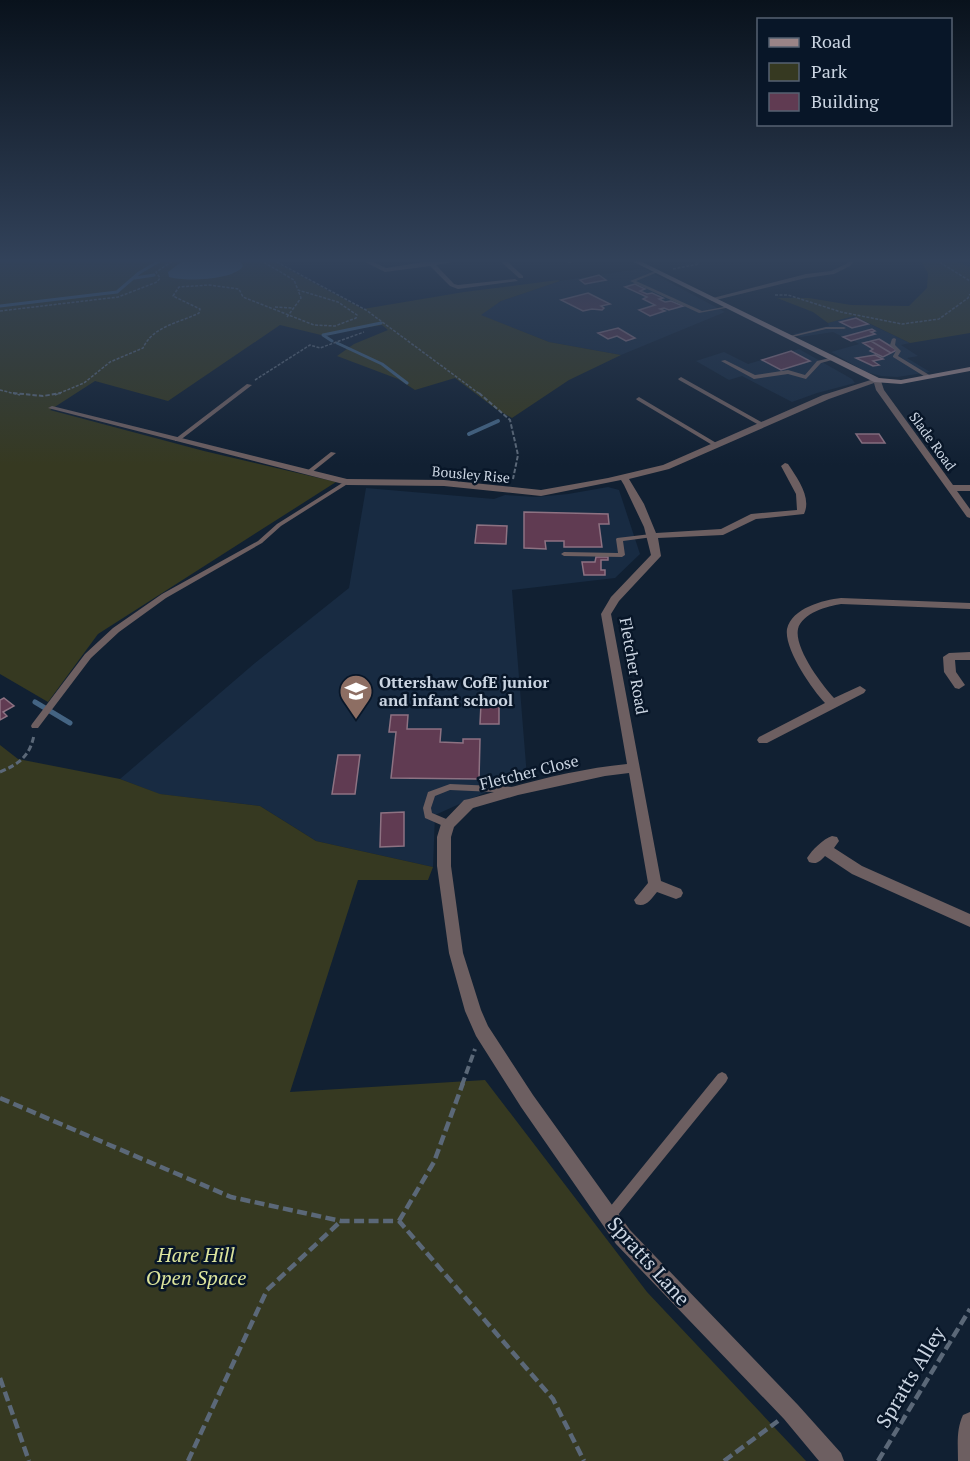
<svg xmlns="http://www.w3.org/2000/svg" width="970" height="1461" font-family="'PT Serif',serif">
<rect width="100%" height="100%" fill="#112032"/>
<path fill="#182b42" d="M638,269H645L725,312L621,355L549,342L480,315L501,301L560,281Z
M853,316L910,343L901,345L918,356L907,358L930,372L897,377L881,376L866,372L831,352L859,344L854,341H851L833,332L801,337L793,334L829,326L828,323Z
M799,349L852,379L855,383L817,393L792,402L742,376L729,380L696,361L724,352L748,364Z
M608,487L619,490L640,554L615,578L512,590L527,777L484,793L435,815L433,867L316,841L260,806L159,794L120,779L255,663L349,588L366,488L494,499L505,495L536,497L568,494Z"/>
<path fill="#363921" d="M0,260H271L363,309L464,292L558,280L560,281L501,301L481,315L549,342L621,355L569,380L512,418L496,409L455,378L415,390L398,379L337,356L354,344L388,330L382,325L321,335L280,325L168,401L95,381L50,410L204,451L336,482L98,634L48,702L0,674Z
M920,260H953L970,267V333L910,343L854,316L828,323L813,312L777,298H809L851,305L909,306L927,288L928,273Z
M0,745L18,759L120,779L160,794L260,806L316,841L433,867L428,880H358L290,1092L485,1080L647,1292L806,1461H0Z"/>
<path fill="#446483" d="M184,260H240L243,266C235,280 184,282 169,277L168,272Z"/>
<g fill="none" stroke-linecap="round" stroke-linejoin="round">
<path stroke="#446483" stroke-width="3" d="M135,278L154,275
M0,306L117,292L139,273L161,260
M332,341L323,335L381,323
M337,343L382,364L407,383"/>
<path stroke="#446483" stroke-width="4" d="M469,434L498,421"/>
<path stroke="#446483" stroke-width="5" d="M35,702L70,723"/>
</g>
<path fill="#603b52" stroke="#8d7282" stroke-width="1.5" d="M599,275L606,280L585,284L580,280Z
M635,284L645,289L640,291L647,294L652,293L663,298L659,299L665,302L671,301L683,306L669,310L664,308L660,309L665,311L650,316L639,310L655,305L643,299L647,297L625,287Z
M588,293L610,304L601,306L604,308L602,310L592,309L583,311L561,300Z
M856,318L868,324L852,328L840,322Z
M618,328L635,338L626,341L617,336L608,339L598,333Z
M872,329L875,331L871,332L875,334L851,341L843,337Z
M879,339L897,350L891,353L871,341Z
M871,341L891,353L883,357L870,351L873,349L863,343Z
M791,351L810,361L781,370L762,360Z
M875,355L883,359L873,361L879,365L873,366L856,358Z
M856,434H879L885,443H862Z
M524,512L608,514L609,524H599L602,547H564V541H545L546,549L524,548Z
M477,525L507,526L506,544L475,543Z
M596,557H608V560H601V570H605V575H584L582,562H595Z
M4,698L14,706L3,712L7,716L0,720V700Z
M481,704L499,705V724H480Z
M391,715H408L407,729H441L440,742L463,743V739H480L479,779L391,778L396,732H389Z
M338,755H360L355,794H332Z
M404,812V846L380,847L381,813Z"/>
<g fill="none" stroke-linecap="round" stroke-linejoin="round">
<path stroke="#5b6878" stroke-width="1.5" stroke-dasharray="3 1.5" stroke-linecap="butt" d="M273,260L366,310L481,395
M936,260L970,281
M673,269L699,264L691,260
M775,295H788L841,312L902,324L939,319L968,298L970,294
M275,307L292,308
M0,311L118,297L157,282L160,278L156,272L174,260
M287,317L301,298L298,290
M255,380L310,345L320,348L364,332
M0,390L20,395
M55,395L84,383L110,362L143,348C153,326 179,323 199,313L200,309L173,296L179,287L209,285L239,289L243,297L314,325L335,326L356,318L357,315L338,302L298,290L294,280L260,260"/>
<path stroke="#5b6878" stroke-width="2" stroke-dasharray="4.5 2" stroke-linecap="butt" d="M13,393L43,396L61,393
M479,393L510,420L518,455L513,479"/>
<path stroke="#5b6878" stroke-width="3" stroke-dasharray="6 3" stroke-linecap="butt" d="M0,772C19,764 30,756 34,735"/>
<path stroke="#5b6878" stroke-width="4" stroke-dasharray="8 4" stroke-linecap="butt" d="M462,1085L475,1049"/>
<path stroke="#5b6878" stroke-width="4.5" stroke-dasharray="10 4.5" stroke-linecap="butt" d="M0,1098L231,1197L341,1221H399L553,1399L584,1461
M399,1221L434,1162L463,1083
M0,1378L29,1461
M188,1461L267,1290L341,1221
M724,1461L778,1421
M878,1461L970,1309"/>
<path fill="#6d5f61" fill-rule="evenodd" d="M563,260H581L569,263Z
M655,271L658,272L636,281L702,311L729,306L731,307L699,313L630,281Z
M826,327H844L846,328L844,329H826L788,338L786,337Z
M894,338L896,339L895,345L901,351L898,356L931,376V378H927L893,357V356L896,351L890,345L892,339Z
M830,358L832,359V360L821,363L806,379L788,374L754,379L721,361L725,360L755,375L788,370L805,375L817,361Z
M681,377L763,423L764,424L759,425L679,380L678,379Z
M247,384L252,385L179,441H175V439Z
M639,397L718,444L719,445L714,446L637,400L636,399Z
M331,452L336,453L311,473H307V471Z
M347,480L349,481V483L281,526L262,543L166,598L119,632L91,658L38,728H32L31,726L32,724L85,654L113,628L162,594L258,541L277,524Z
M651,534L653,535V537L623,541L625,555L622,557L564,556L561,554L564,552L618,553L616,539L617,538Z
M450,784L515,787L518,788L519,790L518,792L515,793L450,790L435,796L431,808L432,813L451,821L453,824L451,827L448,828L425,818L423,808L428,792Z
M722,1072L726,1074L728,1078L726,1082L613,1221L609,1223L605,1221L603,1217L605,1213L718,1074Z"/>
<path fill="#6d5f61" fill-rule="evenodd" d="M361,260H369L386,268L430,261L464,260L436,265L454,284L458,285L515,279L518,281L458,289L450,286L430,266L385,272Z
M499,260H506L523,276V278H519Z
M849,260H855L850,266L834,274L806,278L712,301L709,299L806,274L831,271L846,264Z
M877,378H880L884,390L953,485H970V491H957L970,509V518L967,517L876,390L874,383L829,399L669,469L629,479L644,504L656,533L721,529L751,514L797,510L796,494L781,466L785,463L788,464C797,478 812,497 804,514L756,519L723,535L658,538L661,556L619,601L611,614L661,881L681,889L683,893L681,897L676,899L657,892C651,899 646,908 636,904L634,900L648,883L629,773L605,776L518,795L473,808L454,827L451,837V866L463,953L481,1010L488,1026L533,1095L630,1230L798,1405L841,1453L844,1461H819L784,1419L616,1244L521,1107L476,1036L465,1011L449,953L437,866V837L441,824L464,800L469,799C521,784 574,769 627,764L601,614L611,597L651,555L644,527L624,485L621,480L541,496L444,486L347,485L48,408L52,406L347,479L444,480L541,490L608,478L663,465L823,395Z
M841,598L970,603V609L841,604C828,606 802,613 798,629C794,648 822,685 834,698L860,686L866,690L864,693L767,743H759L757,740L759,737L825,703C812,689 784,649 787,629C792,608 823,600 841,598Z
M970,652V660H955L956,672L965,685L959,689L955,688L944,672L943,657L949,653Z
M832,836L837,837L839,841L834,848L862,866L970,914V927L852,874L825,856C820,861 817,865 809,862L807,858C812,850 823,839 832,836Z
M970,1412V1461H958C958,1445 956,1430 963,1415Z"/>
<path fill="#9a8487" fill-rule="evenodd" d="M630,260H638L879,378L901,380L970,367V371L901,384L874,382Z"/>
</g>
<linearGradient id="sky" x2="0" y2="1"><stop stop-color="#09121c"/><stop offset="0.56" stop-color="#32425a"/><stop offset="1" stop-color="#32425a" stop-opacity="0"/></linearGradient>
<rect width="970" height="465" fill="url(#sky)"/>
<defs>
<symbol id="school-pin" viewBox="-11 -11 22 30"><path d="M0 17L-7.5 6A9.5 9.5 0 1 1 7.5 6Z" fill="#8d6e63" stroke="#081628"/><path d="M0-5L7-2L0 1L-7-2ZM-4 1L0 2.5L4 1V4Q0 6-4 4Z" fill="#fff"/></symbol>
</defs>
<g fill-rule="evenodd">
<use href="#school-pin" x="337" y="672" width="38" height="52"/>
</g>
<g text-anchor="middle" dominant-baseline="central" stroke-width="5" stroke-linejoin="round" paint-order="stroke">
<g font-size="14" fill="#cbd5e2" stroke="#081628">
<text transform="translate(933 441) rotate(54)">Slade Road</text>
<text transform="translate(471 474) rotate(5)">Bousley Rise</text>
</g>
<g font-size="16" fill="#cbd5e2" stroke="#081628">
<text transform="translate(634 666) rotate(80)">Fletcher Road</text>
<text transform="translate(529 772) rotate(-14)">Fletcher Close</text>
</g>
<g font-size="16" font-weight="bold" fill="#cbd5e2" stroke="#081628" text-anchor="start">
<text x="379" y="682">Ottershaw CofE junior<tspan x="379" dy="18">and infant school</tspan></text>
</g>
<g font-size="20" font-style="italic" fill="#dce49c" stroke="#081628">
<text x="196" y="1254">Hare Hill<tspan x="196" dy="23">Open Space</tspan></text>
</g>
<g font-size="20" fill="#cbd5e2" stroke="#081628">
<text transform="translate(649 1261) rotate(48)">Spratts Lane</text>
<text transform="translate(910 1377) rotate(-59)">Spratts Alley</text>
</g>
</g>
<rect x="757" y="18" width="195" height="108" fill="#081628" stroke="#566272" stroke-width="1.5"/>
<rect x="769" y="38" width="30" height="9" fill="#9a8487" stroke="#566272" stroke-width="1.5"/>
<text x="811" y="48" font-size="18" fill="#cbd5e2">Road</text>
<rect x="769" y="63" width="30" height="18" fill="#363921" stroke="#566272" stroke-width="1.5"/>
<text x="811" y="78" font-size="18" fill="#cbd5e2">Park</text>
<rect x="769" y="93" width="30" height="18" fill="#603b52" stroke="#566272" stroke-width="1.5"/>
<text x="811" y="108" font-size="18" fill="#cbd5e2">Building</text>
</svg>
